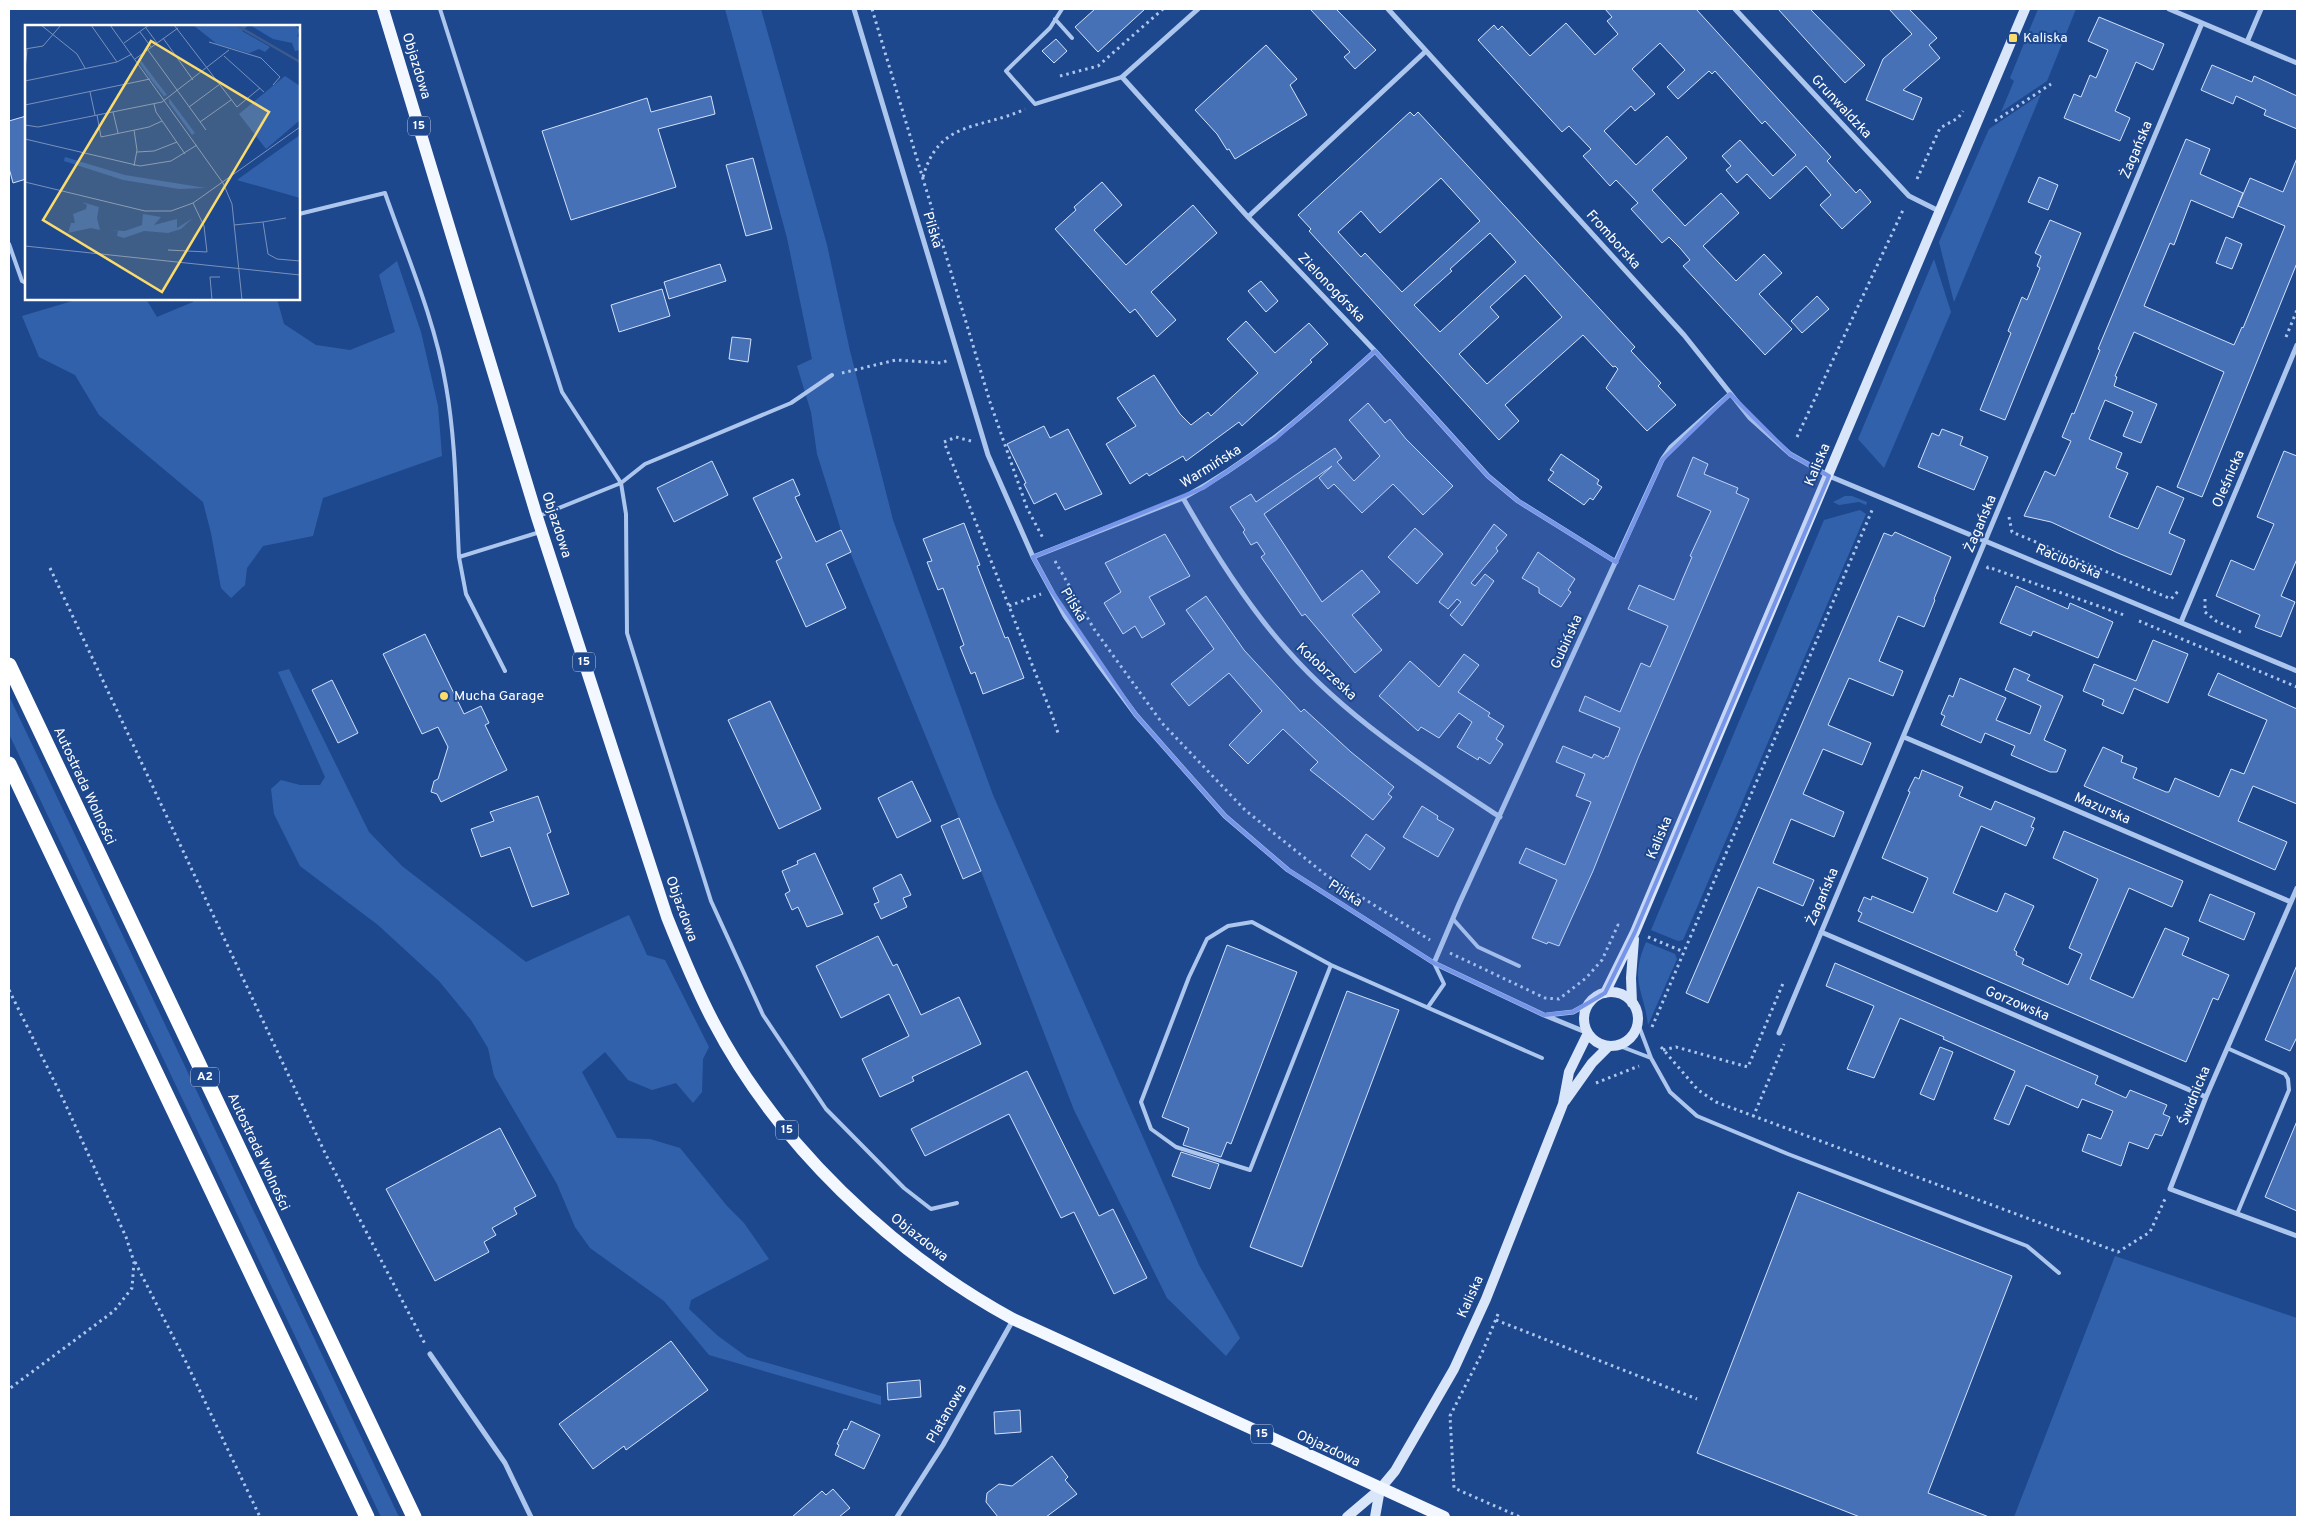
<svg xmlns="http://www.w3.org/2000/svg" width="2306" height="1526" font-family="Overpass,sans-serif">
<rect width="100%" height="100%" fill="#1e488e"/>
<path fill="#3261ac" d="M725,9H761L827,245L850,351L893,520L993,795L1199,1265L1240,1338L1226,1356L1167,1298L1074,1110L981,871L841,530L817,454L811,412L797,366L812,359L787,238Z
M2038,9H2076L2047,81L2001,112L2014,81L2010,78Z
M2041,94L1954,302L1939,242L1989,129Z
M1934,259L1951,312L1884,468L1858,439Z
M397,261L421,332L438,406L442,456L323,498L313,536L263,546L247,568L245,585L231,598L221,588L211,533L203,502L99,415L75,375L39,357L22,316L79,299H146L157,317L193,302L194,299H277L284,324L316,345L350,350L395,332L379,275Z
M1845,496H1852L1867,502L1866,505L1859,502L1839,505L1833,502Z
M1860,510L1866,514L1683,940L1678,941L1651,930L1824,520Z
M289,669L369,832L402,866L526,962L629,915L647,955L665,960L709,1047L703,1059L702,1092L693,1103L676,1083L652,1090L628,1080L605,1052L582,1072L617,1138L650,1139L680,1148L727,1206L744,1223L769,1259L691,1300L689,1309L718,1336L747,1357L881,1396V1405L709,1355L664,1301L590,1248L575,1227L557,1184L494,1076L488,1048L471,1020L439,981L378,925L300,866L274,814L271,789L281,780L300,785H320L325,777L278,672Z
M9,696L399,1517H381L9,734Z
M1646,942L1675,954L1677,959L1648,1025C1644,989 1629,982 1646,942Z
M2115,1256L2297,1318V1517H2014Z"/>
<path fill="#4771b6" stroke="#d2e1f9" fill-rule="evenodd" d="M1095,9H1145L1098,52L1075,27Z
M1310,9H1336L1376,50L1355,69L1344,57L1350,52Z
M1605,9H1696L1831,157L1827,161L1856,193L1860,189L1871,202L1842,229L1820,205L1831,195L1806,166L1770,199L1747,174L1737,183L1726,170L1731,166L1722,156L1740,140L1773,176L1796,155L1765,121L1762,124L1715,71L1712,74L1709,71L1678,99L1667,87L1685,70L1660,43L1632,69L1655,94L1635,111L1631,106L1604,131L1636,165L1667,136L1687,158L1652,190L1685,226L1721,193L1739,213L1703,246L1736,281L1764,254L1782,273L1759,294L1792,329L1765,355L1683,266L1690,260L1680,248L1669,237L1662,243L1631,209L1638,203L1616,180L1610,186L1583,156L1591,149L1569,126L1562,132L1478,40L1494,25L1498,30L1502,26L1530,56L1566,23L1595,55L1618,34L1607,21L1612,17Z
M1778,9H1810L1865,65L1845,83Z
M1889,9H1909L1937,38L1929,45L1940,58L1903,90L1922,98L1913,120L1866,100L1883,59L1912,34Z
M2099,17L2164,44L2153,70L2136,62L2115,111L2130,118L2120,141L2064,118L2074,94L2081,97L2090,75L2096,78L2108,50L2088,41Z
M1056,39L1067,51L1054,63L1042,51Z
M1266,45L1297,79L1290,85L1307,115L1235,159L1229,149L1227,150L1217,134L1195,110Z
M2212,65L2252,82L2254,76L2297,96V129L2264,115L2266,110L2236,96L2233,104L2201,90Z
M711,96L715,114L658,129L676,187L571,220L542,131L647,98L651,112Z
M1410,112L1414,116L1418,112L1635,347L1631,351L1661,383L1658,386L1676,405L1647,431L1606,388L1618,369L1615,366L1613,367L1583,335L1505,405L1519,421L1499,440L1309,231L1311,229L1298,215ZM1441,178L1480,221L1402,292L1365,253L1361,257L1338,232L1361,211L1380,233ZM1490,233L1516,262L1440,332L1414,305L1452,271L1450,269ZM1525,275L1562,317L1487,384L1459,354L1499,317L1490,307Z
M26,116V179L13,183L9,168V121Z
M2186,139L2210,149L2200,174L2243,193L2233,218L2191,200L2174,245L2170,243L2144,306L2234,345L2242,327L2243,328L2285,226L2238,206L2250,178L2283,192L2297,158V263L2202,497L2177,487L2224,372L2134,332L2115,376L2117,377L2114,386L2157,404L2141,443L2123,436L2133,412L2105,400L2089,439L2122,453L2116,468L2128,473L2109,517L2138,529L2157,486L2184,498L2169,533L2185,540L2171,575L2118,553L2051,522L2024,516L2045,471L2055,476L2071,441L2062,437L2072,413L2074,414L2100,350L2098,349Z
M753,158L772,229L746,236L726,165Z
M2039,177L2058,185L2048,210L2028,202Z
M1102,182L1122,205L1094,230L1126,265L1193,205L1217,233L1151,292L1176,320L1157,337L1135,309L1130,313L1055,229L1076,210L1074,207Z
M2050,220L2081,233L2005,420L1980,410L2011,333L2008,331L2022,297L2027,300L2040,268L2037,266L2041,256L2035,253Z
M2226,237L2242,244L2232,269L2216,263Z
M720,264L726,281L669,299L664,282Z
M1261,281L1278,301L1266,312L1248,291Z
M662,289L670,316L619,332L611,305Z
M1817,296L1829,309L1802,333L1791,321Z
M1246,321L1275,353L1309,323L1328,344L1310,360L1312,362L1242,426L1239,422L1186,461L1183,456L1149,476L1147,473L1130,484L1106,444L1136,426L1117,398L1154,375L1180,414L1191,425L1208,412L1211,416L1258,373L1227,339Z
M732,337L751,339L748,362L729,359Z
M1368,403L1385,423L1390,419L1406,439L1453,486L1423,515L1393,484L1362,513L1334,484L1328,489L1319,478L1332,466L1264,514L1322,602L1362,570L1380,592L1352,615L1382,650L1355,673L1305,614L1302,616L1261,557L1265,554L1257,542L1251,545L1243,532L1245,530L1230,507L1251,494L1256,502L1335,448L1342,458L1337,462L1354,481L1380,456L1349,420Z
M1044,426L1050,438L1068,429L1102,494L1065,510L1056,493L1034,504L1024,484L1026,483L1007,444Z
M1942,429L1963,437L1960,445L1988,457L1974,490L1918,467L1932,433L1939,436Z
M2284,451L2297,456V559L2281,596L2295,602L2281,637L2255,627L2260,615L2216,596L2231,560L2254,570L2274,524L2257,517Z
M1561,454L1599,480L1597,484L1602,487L1593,500L1590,498L1584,505L1548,480L1554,472L1550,470Z
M1693,457L1708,464L1704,474L1738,488L1736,493L1749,499L1638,758L1593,871L1559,946L1548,942L1547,944L1532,938L1557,880L1519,863L1526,848L1565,865L1591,802L1576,796L1585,774L1556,762L1563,746L1592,758L1594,754L1604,759L1606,756L1608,757L1620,728L1579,711L1585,696L1620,712L1641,663L1650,667L1668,626L1628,609L1639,585L1674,600L1683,578L1692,557L1690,556L1711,511L1677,496Z
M712,461L728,495L674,522L657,488Z
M793,479L800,495L795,497L816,542L841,530L851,552L826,564L846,608L806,627L776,561L782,558L753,498Z
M964,523L980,565L977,566L1005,638L1008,637L1024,678L983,694L975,672L971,674L960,647L964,645L943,588L938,590L927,562L932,561L923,539Z
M1494,524L1507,535L1496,548L1498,551L1471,583L1475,586L1485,574L1494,581L1462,626L1450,615L1461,602L1457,599L1448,609L1439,602Z
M1415,528L1443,554L1417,584L1388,557Z
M1895,532L1951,557L1934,599L1935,600L1924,627L1898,616L1879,661L1903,671L1893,696L1849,678L1828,725L1871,743L1862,765L1823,749L1803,794L1844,812L1834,837L1791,819L1773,863L1814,880L1803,906L1758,887L1708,1003L1686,993L1884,533L1892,536Z
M1165,534L1190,576L1149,597L1165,624L1142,638L1135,626L1123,634L1104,603L1121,592L1105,563Z
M1538,552L1575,579L1568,590L1571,592L1561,607L1539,593V588L1522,578Z
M2016,586L2068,609L2070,603L2113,622L2098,658L2033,631L2031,636L2000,623Z
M1206,596L1244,650L1301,712L1304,709L1351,752L1394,787L1388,794L1392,797L1373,820L1310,770L1318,762L1283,729L1248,764L1229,745L1262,711L1229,673L1189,706L1171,684L1214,649L1186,610Z
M425,634L464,714L481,706L489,723L485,725L507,770L441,802L437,794L431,792L434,781L438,779L448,747L438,727L422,734L383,654Z
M2153,640L2188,654L2168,703L2134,688L2123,714L2102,705L2104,700L2083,691L2094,664L2136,681Z
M1464,654L1479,665L1458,692L1490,713L1488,716L1504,726L1496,739L1503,744L1490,764L1479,757L1478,760L1457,747L1472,722L1459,713L1439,738L1421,727L1418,731L1379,696L1410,661L1439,687Z
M2014,668L2030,675L2027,680L2063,696L2044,740L2066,750L2057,772H2050L2011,755L2015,746L1985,733L1981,743L1941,725L1945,716L1941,714L1949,695L1953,697L1960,678L2006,698L1996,720L2030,734L2041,706L2005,690Z
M2218,673L2297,709V804L2253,786L2238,821L2287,842L2275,870L2084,786L2103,747L2123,756L2121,762L2137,768L2133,778L2166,792H2169L2175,778L2219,797L2231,769L2244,774L2267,720L2208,695Z
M332,680L358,733L338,743L312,690Z
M770,701L821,809L779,829L728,720Z
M1922,770L1963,787L1959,796L1991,810L1995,801L2035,818L2031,827L2034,828L2026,846L1981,826L1953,893L1997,912L2005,893L2034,906L2014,950L2017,952L2016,955L2024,959L2022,964L2068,985L2082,954L2069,948L2098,879L2053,858L2064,831L2183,881L2172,907L2129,888L2090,979L2133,998L2165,928L2189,938L2182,955L2229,975L2218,1000L2213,998L2186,1062L1858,921L1862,913L1858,911L1864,897L1871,900L1872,896L1913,913L1928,878L1882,858L1910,792L1908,791L1915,777L1919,779Z
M912,781L931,821L897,838L878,798Z
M538,796L551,832L547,834L569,894L532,907L510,847L481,857L471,829L494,821L490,812Z
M1422,806L1438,816L1437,819L1454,829L1438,857L1403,837Z
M959,818L981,871L963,879L941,826Z
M1366,834L1385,848L1370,870L1351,856Z
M815,853L843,914L807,927L798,907L792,910L785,894L790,891L782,871L798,864L797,861Z
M901,874L911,895L903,898L907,907L881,919L874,904L879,902L873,888Z
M2210,894L2255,913L2244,940L2199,921Z
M878,936L893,966L897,964L921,1015L959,997L981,1044L912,1077L914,1081L880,1097L862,1059L909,1036L889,994L841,1018L816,966Z
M1227,945L1297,972L1231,1144L1227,1142L1221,1157L1183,1145L1189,1128L1162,1117Z
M1835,963L2098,1076L2095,1084L2126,1098L2130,1090L2167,1105L2163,1114L2170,1117L2162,1136L2155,1134L2148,1149L2129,1142L2121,1166L2082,1151L2088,1134L2101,1139L2113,1111L2082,1099L2078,1108L2026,1085L2009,1125L1994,1119L2015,1071L1943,1039L1944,1037L1900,1018L1874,1078L1847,1069L1874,1006L1826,986Z
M2297,965V1037L2290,1051L2265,1040Z
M1347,991L1399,1010L1302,1267L1250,1247Z
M1940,1047L1953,1052L1934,1100L1920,1094Z
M1027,1071L1099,1216L1113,1209L1147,1278L1114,1294L1074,1212L1061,1218L1009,1114L925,1156L911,1129Z
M2297,1121V1211L2265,1197Z
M500,1128L536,1196L514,1208L517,1214L492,1228L496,1235L484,1242L489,1252L435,1281L386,1189Z
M1181,1152L1219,1164L1210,1189L1172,1176Z
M1798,1192L2012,1276L1928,1493L1989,1517H1860L1697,1453Z
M671,1341L708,1390L626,1450L624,1446L593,1469L559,1424Z
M920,1380L921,1397L888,1400L887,1383Z
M1020,1410L1021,1432L995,1434L994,1412Z
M851,1421L880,1435L864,1469L835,1455L839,1445L837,1444L844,1429L847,1430Z
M1052,1456L1068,1477L1065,1480L1077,1494L1046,1517H998L986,1502L987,1493L999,1484L1012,1486Z
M833,1489L850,1508L839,1517H792L822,1491L826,1495Z"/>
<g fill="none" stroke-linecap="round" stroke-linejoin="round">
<path stroke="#adc6ed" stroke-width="3" stroke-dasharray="2.5 4" stroke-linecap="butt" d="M872,9L990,402L1027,508L1044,540
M1060,76L1098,66L1163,9
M1995,121L2051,84
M923,177C939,119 981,130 1025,109
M1917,179L1940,128L1958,118L1963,111
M2286,337L2297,310
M842,373L896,360L941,363L949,360
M1797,437L1904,208
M971,441L956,437L944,442L1052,715L1058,733
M2009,517L2012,532L2171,599L2180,589
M1055,561L1094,629L1162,723L1245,810L1326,875L1430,940
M50,568L326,1155L425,1344
M1987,569L1988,567L2124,615
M2205,599V612L2216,621L2243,633
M1009,606L1041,594
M2139,621L2297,687
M1648,937L1684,952
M1450,953L1545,998L1559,999L1586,978L1602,960L1618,925L1621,926
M9,990L63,1099L126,1237L134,1262L132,1288L114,1311L9,1389
M1652,1027L1873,508
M1661,1047L1698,1090L1716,1102L2118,1252L2150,1232L2165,1199
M1663,1050L1676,1047L1748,1067L1784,981
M1596,1083L1639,1066
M1753,1117L1784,1044
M135,1262L187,1364L260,1517
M1498,1314L1482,1353L1450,1416L1454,1488L1520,1517
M1496,1320L1697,1399"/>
<path stroke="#adc6ed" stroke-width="4" d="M440,9L562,392L621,483L539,516
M1062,9L1050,28L1006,71L1035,104L1122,77
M1055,19L1072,38
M299,214L385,193C407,256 435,320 446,386C456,442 456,500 459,557L540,532
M9,244L22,281L26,283
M832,375L791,403L645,464L621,483L626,514L627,633L711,901L763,1015L826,1109L904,1188L931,1209L957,1203
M459,557L466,594L505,671
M1453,919L1478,947L1519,966
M1331,965L1250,1170L1176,1147L1151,1129L1141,1102L1189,977L1207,939L1228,926L1252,922L1331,965L1542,1058
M1428,1007L1444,984L1434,963
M1637,1021L1651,1058L1670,1092L1697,1116L1788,1154L2027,1246L2059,1273
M1617,1045L1651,1058
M2227,1048L2285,1074L2288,1079L2289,1090L2237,1214"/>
<path stroke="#adc6ed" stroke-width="5" d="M854,9L988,455L1033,557L1065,616L1099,665L1136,715L1225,816L1288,870L1434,963L1544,1015L1588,1033
M1198,9L1122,77L1248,217L1375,351L1488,476L1518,501L1616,562
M1388,9L1684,335L1750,418L1790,454L1829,476L2297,671
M1735,9L1909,196L1939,211
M2169,9L2297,63
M2247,42L2261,9
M1248,217L1426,51
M1183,498C1212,549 1249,608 1288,651C1348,719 1425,768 1500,817
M1033,557L1183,498C1257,458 1313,407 1375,351
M2181,622L2297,345
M1904,737L2291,902
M2297,888L2206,1097L2170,1189L2297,1236
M1821,932L2206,1097
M1434,963L1459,904L1662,460L1671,447L1730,394
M1547,1015L1573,1012L1591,1002
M1779,1033L2202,23
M430,1354L505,1463L531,1517
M897,1517L943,1445L1013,1320"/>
<path stroke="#d9e5f9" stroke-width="10" d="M1584 1019a27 27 0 1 1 54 0a27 27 0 1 1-54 0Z
M1605,993L1635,932L2025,9
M1632,1003L1631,978L1634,939
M1565,1101L1592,1063L1609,1046
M1347,1517L1380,1489L1395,1471L1454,1369L1486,1299L1563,1104L1569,1072L1588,1033
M1375,1517L1380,1489"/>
<path stroke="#f3f7ff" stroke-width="12" d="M383,9L537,517L667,917C681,952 695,987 713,1021C777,1144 892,1253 1013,1319L1444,1517"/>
<path stroke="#fff" stroke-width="15" d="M9,665L414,1517
M9,764L367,1517"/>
</g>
<path fill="#7795e8" fill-opacity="0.2" stroke="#7795e8" stroke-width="4" stroke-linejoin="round" d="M1375,351L1488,476L1518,501L1616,562L1662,460L1730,394L1790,454L1829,476L1635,932L1605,993L1573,1012L1544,1015L1434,963L1288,870L1225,816L1136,715L1051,590L1033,557L1203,488L1275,439Z"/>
<g fill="#fbdb6c" stroke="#1e488e" stroke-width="2">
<rect x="2008" y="33" width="10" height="10" rx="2.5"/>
<circle cx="444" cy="696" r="5"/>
</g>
<g text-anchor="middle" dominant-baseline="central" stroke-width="4" stroke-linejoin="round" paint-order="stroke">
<g fill="#1e488e" stroke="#bcc8dd" stroke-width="1">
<rect x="408" y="116.5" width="22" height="19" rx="4"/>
<rect x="573" y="652.5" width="22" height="19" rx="4"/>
<rect x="191" y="1067.5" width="28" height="19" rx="4"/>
<rect x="776" y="1120.5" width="22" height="19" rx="4"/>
<rect x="1251" y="1424.5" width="22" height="19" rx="4"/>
</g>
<g font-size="12" font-weight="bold" fill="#fff">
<text x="419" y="126">15</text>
<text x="584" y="662">15</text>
<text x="205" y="1077">A2</text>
<text x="787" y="1130">15</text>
<text x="1262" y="1434">15</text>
</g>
<g font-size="14" fill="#fff" stroke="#1e488e" text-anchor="start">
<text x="2023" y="38">Kaliska</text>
<text x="454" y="696">Mucha Garage</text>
</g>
<g font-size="14" fill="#fff" stroke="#1e488e">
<text transform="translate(416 66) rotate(73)">Objazdowa</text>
<text transform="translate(1841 107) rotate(47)">Grunwaldzka</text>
<text transform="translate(2137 150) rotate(-67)">Żagańska</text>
<text transform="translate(932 230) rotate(73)">Pilska</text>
<text transform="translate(1613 240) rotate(48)">Fromborska</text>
<text transform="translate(1331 288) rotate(46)">Zielonogórska</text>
<text transform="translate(1818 465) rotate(-67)">Kaliska</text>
<text transform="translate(1211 467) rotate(-32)">Warmińska</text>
<text transform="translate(2229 479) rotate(-67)">Oleśnicka</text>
<text transform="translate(1981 524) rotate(-67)">Żagańska</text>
<text transform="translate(556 525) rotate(72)">Objazdowa</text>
<text transform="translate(2068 562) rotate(23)">Raciborska</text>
<text transform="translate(1073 605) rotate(59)">Pilska</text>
<text transform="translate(1567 642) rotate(-66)">Gubińska</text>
<text transform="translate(1326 672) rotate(43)">Kołobrzeska</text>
<text transform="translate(84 786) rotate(65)">Autostrada Wolności</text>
<text transform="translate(2102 809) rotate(23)">Mazurska</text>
<text transform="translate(1660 838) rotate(-67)">Kaliska</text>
<text transform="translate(1345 894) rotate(33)">Pilska</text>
<text transform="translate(1823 897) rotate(-67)">Żagańska</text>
<text transform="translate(681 909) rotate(70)">Objazdowa</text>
<text transform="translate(2017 1004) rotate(23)">Gorzowska</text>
<text transform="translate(2195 1096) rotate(-68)">Świdnicka</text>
<text transform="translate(258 1152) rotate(65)">Autostrada Wolności</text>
<text transform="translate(919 1238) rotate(38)">Objazdowa</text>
<text transform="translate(1471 1297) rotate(-66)">Kaliska</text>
<text transform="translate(947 1414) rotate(-60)">Platanowa</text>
<text transform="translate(1328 1449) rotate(25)">Objazdowa</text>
</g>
</g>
<g transform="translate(25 25)">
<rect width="275" height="275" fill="#1e488e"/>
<path d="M168,0H224L217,6L245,22L240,27L234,24L224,28L192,19ZM225,0H269L275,5L272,11L275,13V25L270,26L267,18L248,14ZM114,32L120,41L142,70L139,71L127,56L113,36ZM260,51L275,61V95L241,124L214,89ZM144,73L170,108L167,110L144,78V74L143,76ZM275,110V173L212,155L251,127ZM40,132L100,150L181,163L154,164L98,155L39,136ZM57,177L74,182L72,193L75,205L66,203L43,208L46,198H50L48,189L61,184L62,180ZM118,189L136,192L129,200L152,194V203L168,193L156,204L143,208L119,206L99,213L92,211L93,206L83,205L100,206L117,200Z" fill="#3261ac"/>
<path fill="none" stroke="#3c5a8d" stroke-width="2.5" d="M211,0L275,37"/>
<path fill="none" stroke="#7891bb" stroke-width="1" d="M16,0L52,29L60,43M66,0L92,37M85,0L198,158M149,0L212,82L235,63M121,3L132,18M115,7L126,22M138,13L168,55M184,17L236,33L255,52L248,60M99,18L124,0M0,24L18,21L36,0M123,25L181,105M199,31L239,67M110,34L153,3M0,44L2,24M0,56L92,37L107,29M65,67L70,90M129,79L131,87L160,129M0,80L125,54M164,82L195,59M88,87L93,108M72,90L76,112L124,102L137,96M175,97L206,75M0,100L13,102L137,77L204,25M109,105L112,125L109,141M0,114L115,141L146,136L172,120M112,127L129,126L152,117M0,157L120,186H146L168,178L275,102M198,158L207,179L217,275M238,197L261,193M209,200L238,197L243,229L252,234L275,236M0,221L275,250M143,225L182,227L179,201L168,178M187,275L185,252H195"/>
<path fill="#fbdb6c" fill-opacity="0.15" stroke="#fbdb6c" stroke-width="2.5" d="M126,16L244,87L137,267L18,195Z"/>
<rect width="275" height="275" fill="none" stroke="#fff" stroke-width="2.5"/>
</g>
<rect width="2306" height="1526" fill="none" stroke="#ffffff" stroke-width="20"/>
</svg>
